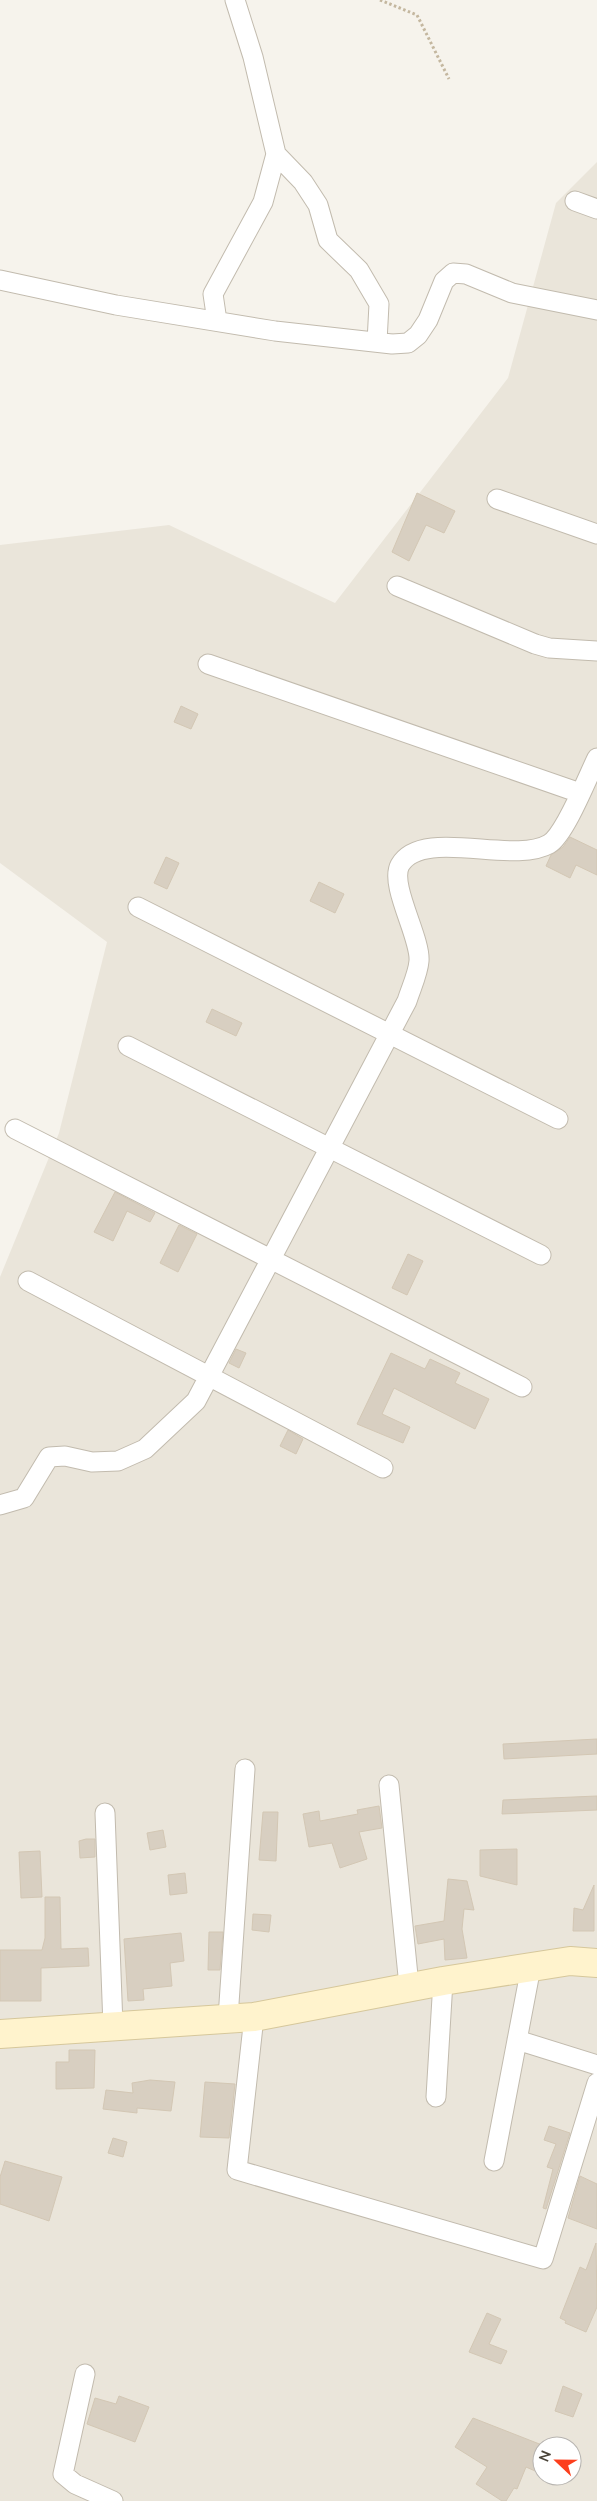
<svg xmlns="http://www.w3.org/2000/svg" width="597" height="2501" font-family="'Nunito Sans',sans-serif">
<rect width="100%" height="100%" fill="#f6f3ec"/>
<path fill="#eae5da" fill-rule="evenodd" d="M597,162V2501H0V1277L59,1133L107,942L0,863V545L169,525L335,603L508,378L556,203ZM542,2446H572V2476H542Z"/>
<path fill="#d8cfc1" stroke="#d3c7b4" d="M417,493L455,511L444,533L426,525L409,561L392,552Z
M181,706L198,714L191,729L174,722Z
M570,837L597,850V875L576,865L570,878L546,866L551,855L563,847Z
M166,857L179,863L167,889L154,883Z
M319,882L344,894L335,913L310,901Z
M212,1009L242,1023L236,1036L206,1022Z
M115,1192L155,1213L150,1222L127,1211L113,1241L94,1232Z
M179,1225L197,1234L178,1272L160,1263Z
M408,1254L423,1261L407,1295L392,1288Z
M236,1349L246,1353L239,1368L229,1363Z
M391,1353L425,1369L430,1359L460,1373L455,1383L489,1399L475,1429L394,1388L382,1414L410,1427L403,1443L357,1424Z
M288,1430L303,1439L296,1454L280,1446Z
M597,1739V1754L504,1759L503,1744Z
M597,1796V1810L502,1814L503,1800Z
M379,1806L382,1828L359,1832L367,1859L340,1868L332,1843L309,1847L303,1814L319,1811L320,1821L358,1814L357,1810Z
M263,1812H278L276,1861L259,1860Z
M163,1830L166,1847L150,1850L147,1833Z
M86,1839H95V1857L80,1858L79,1841Z
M517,1849V1885L480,1876V1850Z
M40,1851L42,1897L21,1898L19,1852Z
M185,1873L187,1893L170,1895L168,1875Z
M448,1879L467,1881L474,1910L464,1909L462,1929L467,1958L445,1960L444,1939L418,1944L415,1926L444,1921Z
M594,1885V1931H573L574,1908L583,1910Z
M45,1897H60L61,1949L88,1948L89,1966L41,1968V2001H0V1950H42L45,1938Z
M253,1914L271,1915L269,1932L252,1930Z
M209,1932H223L220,1970H208Z
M181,1933L184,1961L170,1963L172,1986L143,1989L144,2000L128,2001L124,1939Z
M69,2050H95L94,2088L56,2089V2062H69Z
M150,2080L175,2082L171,2111L137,2108V2113L103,2109L106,2090L133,2093L132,2083Z
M205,2082L235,2084L229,2138L200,2137Z
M549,2126L570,2133L546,2209L543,2208L553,2169L547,2167L556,2144L544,2140Z
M113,2138L127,2142L123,2157L108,2153Z
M5,2161L62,2177L49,2221L0,2204V2177Z
M580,2176L597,2184V2229L568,2218Z
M596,2243L597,2307L586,2332L565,2323L566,2321L560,2318L580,2267L586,2270Z
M487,2313L501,2319L489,2344L507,2351L501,2364L469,2352Z
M563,2386L582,2394L573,2417L555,2411Z
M119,2396L149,2407L135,2442L87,2424L95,2398L116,2404Z
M473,2418L542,2445V2474L526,2467L517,2489L514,2488L506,2501H502L476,2484L487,2467L455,2447Z"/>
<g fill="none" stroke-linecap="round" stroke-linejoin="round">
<defs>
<path id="street" d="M276,154L303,182L318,205L328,240L359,270L379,304L377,342
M575,201L597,209
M0,280L116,305L275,331L392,344L408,343L418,335L428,320L444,281L453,273L466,274L512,293L597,310
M217,321L213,294L263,202L276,154L253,57L235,0
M497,499L597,534
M397,586L535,644L549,648L597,651
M208,664L580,793
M138,907L558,1119
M128,1046L541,1255
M15,1129L522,1387
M28,1281L383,1468
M0,1505L24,1498L49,1457L65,1456L92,1462L118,1461L145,1449L196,1401L407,1001C411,988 418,974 419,961C421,938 389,885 400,865C422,827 513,865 549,844C565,835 588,776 597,758
M389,1785L409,1986
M105,1813L113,2026
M254,2017L237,2170L543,2259L597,2083
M228,2018L245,1769
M517,2040L597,2065
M436,2097L443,1981
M494,2161L531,1967
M85,2374L63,2474L75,2484L113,2501"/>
<path id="secondary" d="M0,2034L254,2017L443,1981L570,1961L597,1963"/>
</defs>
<use href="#street" stroke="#c2bbae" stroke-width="21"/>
<use href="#secondary" stroke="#d6c79b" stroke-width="30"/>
<path stroke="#c4b79f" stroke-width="3" stroke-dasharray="2.5 2.5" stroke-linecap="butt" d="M380,0L417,15L449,79"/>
<use href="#street" stroke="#fff" stroke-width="19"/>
<use href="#secondary" stroke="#fff3cd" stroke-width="28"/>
</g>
<g transform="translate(557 2461) rotate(292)"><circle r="24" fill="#ffffff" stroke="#b7b4b0"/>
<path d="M0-4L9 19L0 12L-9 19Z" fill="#fc3f1d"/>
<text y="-8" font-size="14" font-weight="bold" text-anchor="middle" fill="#4b4439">N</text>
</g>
</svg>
